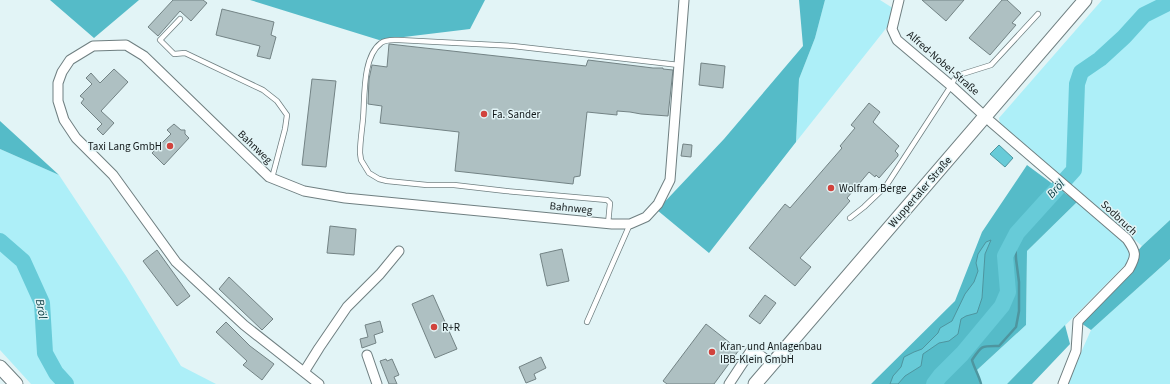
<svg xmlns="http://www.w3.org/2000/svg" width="1170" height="384" font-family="'Source Sans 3',sans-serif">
<rect width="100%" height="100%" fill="#e2f4f6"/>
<path fill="#adeff8" d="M825,0H880L899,12L796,142L799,79L815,38Z
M1102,0H1170V220L1142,246L1000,124L999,118Z
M0,149L59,175L126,276L181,366L216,384H31L0,350Z
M1077,202L1126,241L1132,250L1131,259L1007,384H980L977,370L1026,325L1027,251Z
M1170,259V384H1067L1091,330Z"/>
<path fill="#55bbc8" d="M50,0H139L94,38Z
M250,0H485L470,29L379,40Z
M799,0H825L815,38L799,79L796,142L709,253L657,210L724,139L803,46Z
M0,121L59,175L0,149Z
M1027,165L1077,202L1027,251L1026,325L977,370L980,384H871L955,301L982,232Z
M1170,220V259L1091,330L1078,321L1142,246Z
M1065,325L1070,344L1032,384H1007Z"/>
<path fill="#67cbd8" stroke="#4e959f" d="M999,145L1013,158L1005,167L990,154Z
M991,240L985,254L982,298L977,313L966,316L961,319L958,334L949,341L939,343L923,354L921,366L905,376L898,384H890L893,376L901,367L904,357L914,352L922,349L938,333L940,328L952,321L965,294L974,282L978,271L976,263L978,254L986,242Z"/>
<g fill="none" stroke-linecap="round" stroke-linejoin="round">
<path stroke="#4e959f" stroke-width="2.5" d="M981,384C979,375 974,368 972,360C982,345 981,346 999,346L1016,327L1019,311V282L1016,259L1015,236"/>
<path stroke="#67cbd8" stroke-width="16" d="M0,241L23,261L42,303L45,353L56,373L66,384
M934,384L940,376L962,354L1002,306L1008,292L1005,256L1017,233L1074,170L1077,84L1081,72L1100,59L1124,37L1144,15L1170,2"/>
</g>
<path fill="#aec0c2" stroke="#738385" d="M173,0H203L207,3L191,21L180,11L158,36L148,27Z
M922,0H964L946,21Z
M1002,0H1007L1021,13L1012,23L1016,25L990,55L969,38Z
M222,9L274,22L271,35L276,37L270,59L257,56L260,46L216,35Z
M389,44L586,66L588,60L653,68H663V69L673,70L668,116L641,114L630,112L617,111V115L587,112L580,176L574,177L573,184L455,171L459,132L380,123L382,106L368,104L369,79L372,65L387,67Z
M701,63L725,66L723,88L699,85Z
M114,69L128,82L101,111L114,123L103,135L97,129L102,124L81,103L84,99L80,96L92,84L86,78L91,73L100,83Z
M312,79L336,81L326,167L302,165Z
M869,103L880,112L873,122L899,146L895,151L898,154V156L879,178L876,175L875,177L869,172L847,198L850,201L800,258L811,267L795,286L749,248L785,204L790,208L842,148L840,146L855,128L851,125Z
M174,124L181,130H185V134L189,138L164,165L152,153L171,134L167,130Z
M683,144L692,145L691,157L681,156Z
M330,226L356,229L354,255L327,253Z
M562,249L569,281L547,286L540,254Z
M157,250L190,296L177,306L143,261Z
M229,277L273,319L262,330L219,289Z
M433,295L457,349L435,358L412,304Z
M765,295L776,303L760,324L749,316Z
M380,321L383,332L374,335L376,343L362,348L360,339L368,337L365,325Z
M226,322L250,346L274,364L262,380L243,365L247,361L216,332Z
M706,324L739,350L714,384H667L663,381Z
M541,357L546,368L534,374L536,379L526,383L519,367Z
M386,359L387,361L392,359L399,375L394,377L397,384H389L387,379L380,361Z"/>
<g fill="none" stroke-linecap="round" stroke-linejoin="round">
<defs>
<path id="service" d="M180,19L160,40L174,54L185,53L263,90L277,101L287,115L285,129L272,178
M850,218L864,207L886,186L951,86L956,76L991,65L1038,14
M608,224L610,203L607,200L506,191L454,185H427L387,181L379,179L369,173L361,160L360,153C360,142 362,130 363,119C365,98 362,57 381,43C386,39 394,40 399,40L513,46L679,65
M587,322L630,224"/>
<path id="minor" d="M899,0L892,29L897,40L955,89L991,122L1127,239C1136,252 1137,255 1129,269L1078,321L1076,351L1063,384
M367,355L377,384
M304,372L319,348L347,307L380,274L399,251
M319,384L244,325L176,262L113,175L76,138L64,120L58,101V83L62,72L70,60L93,46L126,45L144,56L269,177L304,191L345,198L612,224H630L646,217L658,204L670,180L684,0
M729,384L752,349L772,364"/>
<path id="secondary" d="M0,367L16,384
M755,384L1085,0"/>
</defs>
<use href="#service" stroke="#6f7f81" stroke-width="6"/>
<use href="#minor" stroke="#6f7f81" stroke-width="11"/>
<use href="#secondary" stroke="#6f7f81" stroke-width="15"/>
<use href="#service" stroke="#fff" stroke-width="4.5"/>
<use href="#minor" stroke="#fff" stroke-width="9"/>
<use href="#secondary" stroke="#fff" stroke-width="13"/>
</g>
<g fill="#d1433d" stroke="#e2f4f6" stroke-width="1.5">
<circle cx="484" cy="114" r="4"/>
<circle cx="170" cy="146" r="4"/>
<circle cx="831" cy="188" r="4"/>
<circle cx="434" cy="327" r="4"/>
<circle cx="712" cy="352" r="4"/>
</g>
<g text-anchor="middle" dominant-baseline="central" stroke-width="3" stroke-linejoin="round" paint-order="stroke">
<g font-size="11" fill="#121819" stroke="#e2f4f6">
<text transform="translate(943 63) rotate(41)">Alfred-Nobel-Straße</text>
<text transform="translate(255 147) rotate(44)">Bahnweg</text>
<text transform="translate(920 192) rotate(-49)">Wuppertaler Straße</text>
<text transform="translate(571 208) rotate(6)">Bahnweg</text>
<text transform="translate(1119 218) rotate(43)">Sodbruch</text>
</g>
<g font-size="11" fill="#121819" stroke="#e2f4f6" text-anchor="start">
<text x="492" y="114">Fa. Sander</text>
<text x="162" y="146" text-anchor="end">Taxi Lang GmbH</text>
<text x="839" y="188">Wolfram Berge</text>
<text x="442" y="327">R+R</text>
<text x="720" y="346">Kran- und Anlagenbau<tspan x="720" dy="13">IBB-Klein GmbH</tspan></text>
</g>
<g font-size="12" font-style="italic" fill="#07393f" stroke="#e2f4f6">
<text transform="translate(1056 189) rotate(-48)">Bröl</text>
<text transform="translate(41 309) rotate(80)">Bröl</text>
</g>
</g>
</svg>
